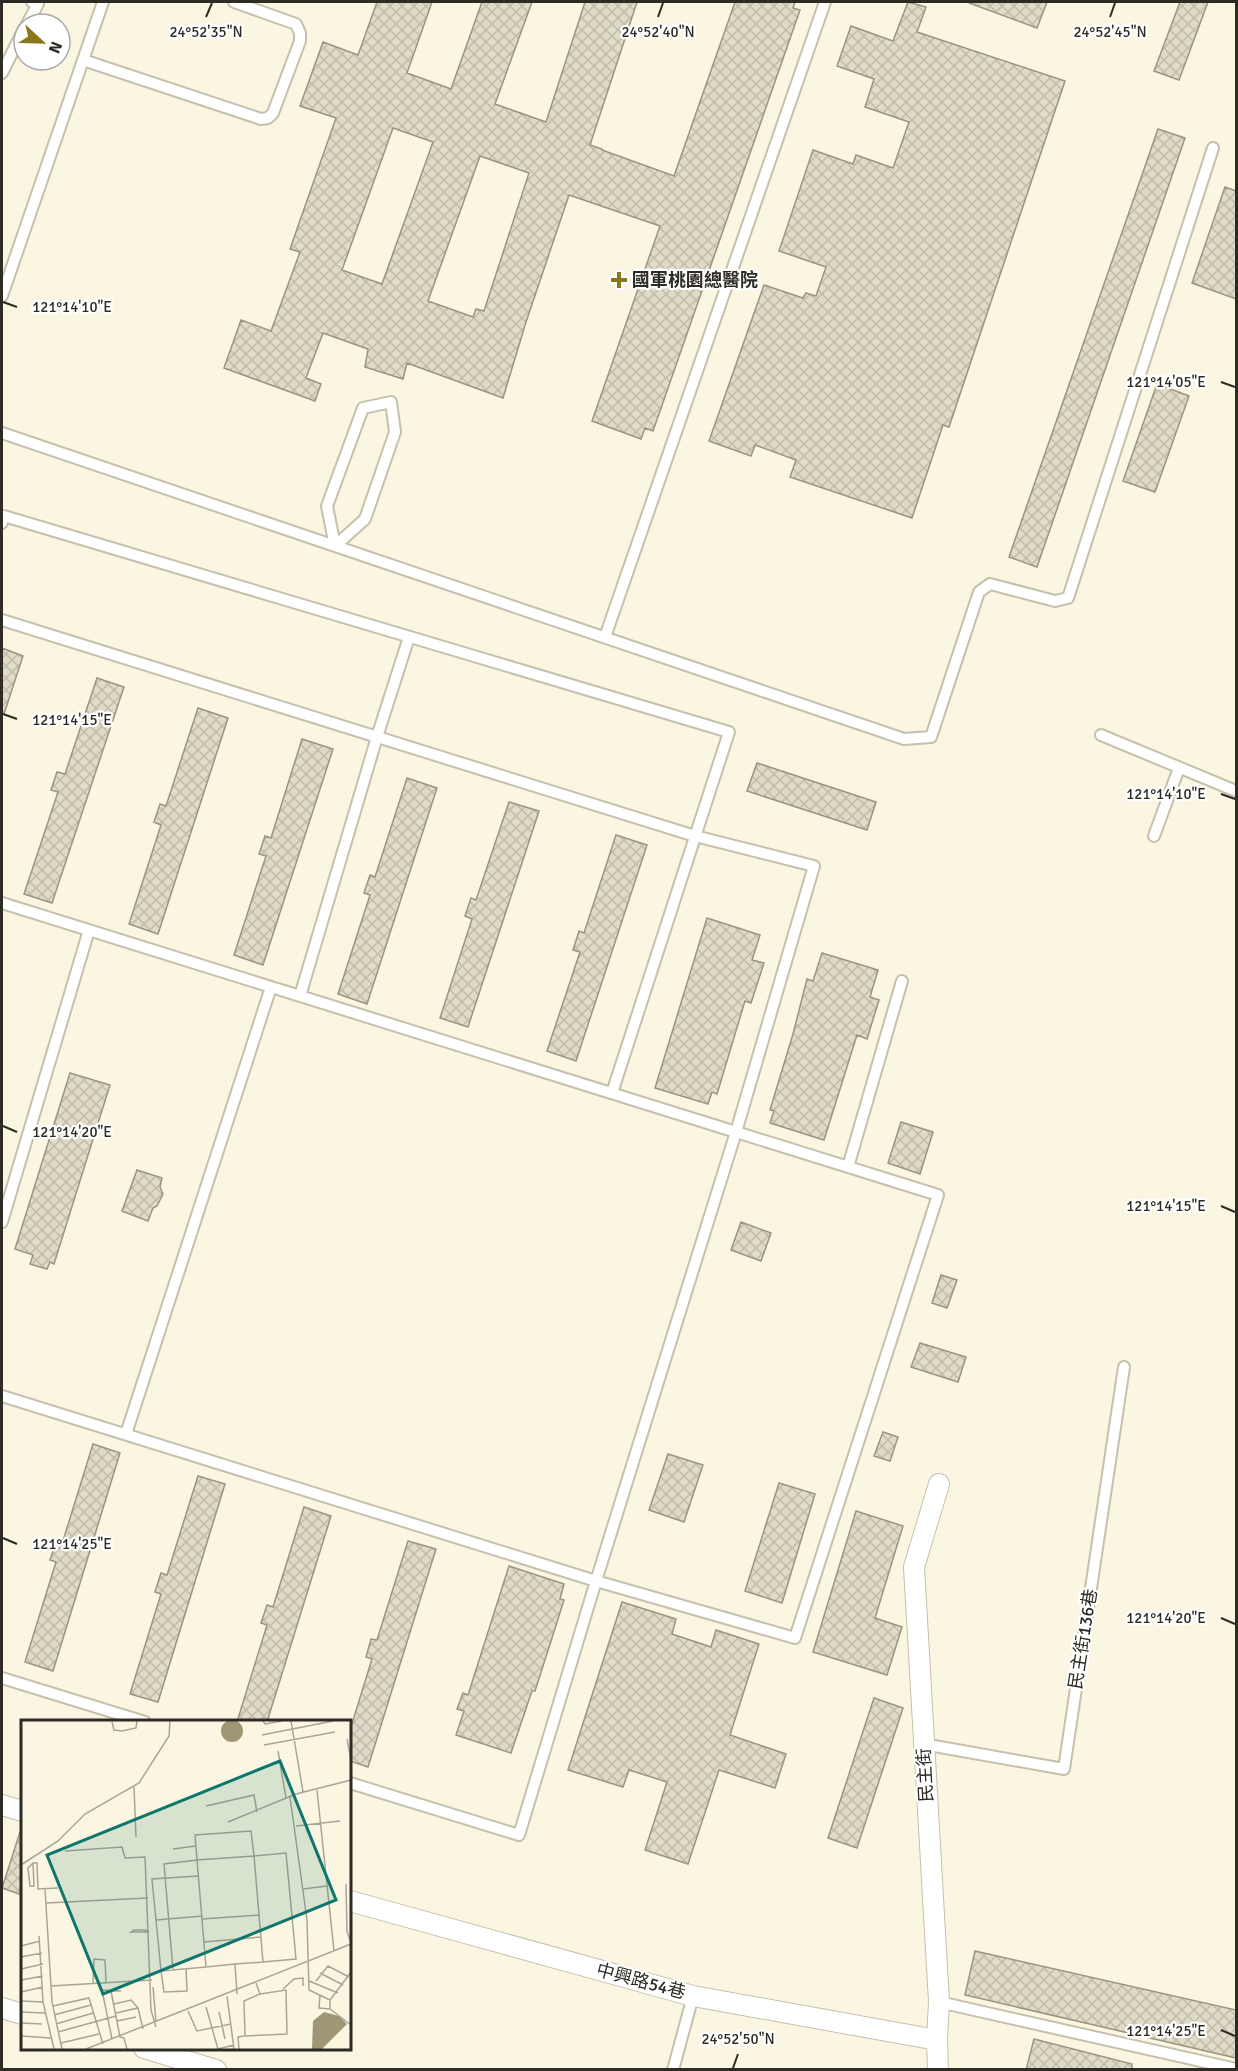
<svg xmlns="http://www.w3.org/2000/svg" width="1238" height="2071" font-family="Signika,'Noto Sans TC',sans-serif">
<defs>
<pattern id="building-cross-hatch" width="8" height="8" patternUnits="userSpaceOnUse" patternTransform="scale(1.5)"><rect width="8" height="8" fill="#e0dbc7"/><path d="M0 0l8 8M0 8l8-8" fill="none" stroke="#c0bcab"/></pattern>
</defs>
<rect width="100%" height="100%" fill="#fbf6e1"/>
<path fill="url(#building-cross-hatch)" stroke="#999581" stroke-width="1.5" fill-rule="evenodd" d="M377,2H432L407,73L451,89L482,2H532L495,104L546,122L585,2H637L590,145L602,149V150L674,176L735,2H795L793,8L800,10L653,431L645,428L641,439L592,421L660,226L569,195L526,322L503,398L407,363L403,379L365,367L368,349L323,333L306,378L321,384L315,401L224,368L241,320L271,331L300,252L290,249L336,118L300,106L323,42L358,55ZM393,128L433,142L382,284L342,270ZM480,156L529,173L484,311L476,309L473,317L428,301Z
M908,2L926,7L917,32L1065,81L949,427L943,425L912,518L790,477L796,460L755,445L751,456L709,441L764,285L803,298L806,293L816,296L826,267L779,251L813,150L853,164L856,155L893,168L909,122L865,107L874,79L837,66L851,26L893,41Z
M969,2H1047L1037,28L969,3Z
M1180,2H1208L1179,80L1154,71Z
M1158,129L1185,138L1037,567L1009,557Z
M1225,187L1236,191V299L1192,283Z
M1157,384L1189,396L1155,492L1123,481Z
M2,648L23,656L4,714L2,713Z
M97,678L124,687L52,903L24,894L58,792L51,790L57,772L65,774Z
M198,708L228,718L158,934L129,924L161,825L154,822L160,804L166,806Z
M302,739L333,749L263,965L234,955L266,856L259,854L265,836L271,838Z
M757,763L876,802L867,830L747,791Z
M407,778L437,788L367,1004L338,994L370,895L364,893L370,875L375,877Z
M509,802L539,811L468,1027L440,1018L472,919L465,916L471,898L476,900Z
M616,835L647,845L576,1061L547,1051L580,952L573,950L579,931L584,933Z
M707,918L760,935L752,960L764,963L751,1003L745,1001L717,1094L712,1092L708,1104L655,1088Z
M822,953L878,970L870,997L879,1000L867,1039L857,1035L824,1140L770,1123L774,1111L770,1110L793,1034L807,979L813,981Z
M70,1073L110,1085L54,1264L50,1262L47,1269L30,1264L33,1255L15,1249Z
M901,1122L933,1132L920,1174L888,1163Z
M137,1170L162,1178L160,1187L163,1194L157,1206L153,1208L148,1221L122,1211Z
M741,1222L771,1233L761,1261L731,1250Z
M941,1275L957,1280L947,1308L932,1303Z
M920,1343L966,1357L958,1382L911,1367Z
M883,1432L898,1437L890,1461L874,1456Z
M93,1444L120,1453L53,1671L25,1662L56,1562L50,1560L56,1542L62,1544Z
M668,1454L703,1465L684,1522L649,1510Z
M198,1476L225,1484L158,1702L130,1694L161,1594L155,1592L161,1573L167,1575Z
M779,1483L815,1494L782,1603L745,1591Z
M304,1507L331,1516L267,1722H237L267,1625L261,1623L267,1605L273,1607Z
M856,1511L903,1526L875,1618L902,1627L887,1675L813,1652Z
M408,1541L436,1549L368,1767L350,1761V1730L372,1659L366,1657L371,1639L377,1640Z
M509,1566L564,1584L560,1599L564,1600L552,1638L535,1691H532L511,1753L456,1735L464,1711L457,1709L463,1693L468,1695Z
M622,1602L676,1619L672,1634L711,1647L716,1630L759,1644L730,1735L786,1754L775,1788L719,1770L688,1864L645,1850L667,1782L629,1770L623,1787L568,1770Z
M874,1698L903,1708L857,1848L828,1838Z
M20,1832L22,1833V1895L2,1888Z
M975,1951L1236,2010V2058L965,1995Z
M1034,2039L1132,2064V2070H1026Z"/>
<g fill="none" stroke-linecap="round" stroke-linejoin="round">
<defs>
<path id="lane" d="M27,24L38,4L32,2
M83,60L261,119L268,118L273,113L300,41V33L296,24L234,2
M2,73L24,29
M2,296L103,2
M391,402L395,432L365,519L335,546L327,506L363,408Z
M2,433L904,739L931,737L979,592L990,584L1055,601L1068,598L1213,148
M2,523L4,516L729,732L612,1093
M2,620L695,836L814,866L736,1132L938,1195L795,1638L596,1581L519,1835L350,1783
M605,637L825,2
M1101,735L1236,791
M1154,836L1179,768
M2,903L736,1132L596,1581L2,1396
M300,996L377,737L409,637
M848,1167L902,981
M2,1222L89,930
M126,1434L271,987
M2,1678L145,1722
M923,1744L1064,1769L1124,1367
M939,2002L1236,2069
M673,2070L693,1996"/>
<path id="street" d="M2,1805L22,1811
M350,1901L693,1996L937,2040
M2,2008L22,2014
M144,2048L216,2070
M938,2070L937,2040L939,2002L914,1567L939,1484"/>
</defs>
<use href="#lane" stroke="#c5c1ad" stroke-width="14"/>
<use href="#street" stroke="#c5c1ad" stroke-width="22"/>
<use href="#lane" stroke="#fff" stroke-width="10"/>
<use href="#street" stroke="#fff" stroke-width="20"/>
</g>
<path fill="none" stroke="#2d2b23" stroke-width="2" d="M206,17L212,3M658,17L663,3M1110,17L1115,3M3,302L17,307M1221,382L1235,387M3,714L17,719M1221,794L1235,799M3,1126L17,1132M1221,1206L1235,1212M3,1538L17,1544M1221,1618L1235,1624M1221,2030L1235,2036M733,2068L738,2054"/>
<path fill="#8b771b" stroke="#fff" stroke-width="2" d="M616 271h6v6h6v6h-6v6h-6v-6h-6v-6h6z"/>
<g text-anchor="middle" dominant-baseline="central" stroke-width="4.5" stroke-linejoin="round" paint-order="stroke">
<g font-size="18" font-weight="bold" fill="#2d2b23" stroke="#fff" text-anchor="start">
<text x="632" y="280">國軍桃園總醫院</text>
</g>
<g font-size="18" fill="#2d2b23" stroke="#fff">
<text transform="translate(1083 1639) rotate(-81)">民主街136巷</text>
<text transform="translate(925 1775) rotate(-93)">民主街</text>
<text transform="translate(641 1981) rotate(15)">中興路54巷</text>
</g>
</g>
<g transform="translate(21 1720)">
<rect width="330" height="330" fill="#fbf6e1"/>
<path d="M200 11a11 11 0 1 1 22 0a11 11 0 1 1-22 0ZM303,292L318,296L326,304L301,329H291L292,301Z" fill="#9f9673"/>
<path fill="none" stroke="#a9a595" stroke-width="1.5" d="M242,1L244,4L261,1M270,1L282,72M91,2L93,10L101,11L115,8L116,1M241,15L312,1M326,19L330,40M243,25L314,12M257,31L265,78M113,67L115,117M296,70L313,231M269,77L286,200L288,270L309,280M185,86L233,75L236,92M207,102L275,74L330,60M275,106L319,101M152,129L175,126M44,131L101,127L104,138L124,137L130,290L135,307M12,143L13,166H9L7,148L12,143H16L17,169L37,168M0,145L37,121L64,94L118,63L148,16L149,1M177,156L131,159L140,251L185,247M325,164L326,211L330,223M24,169L31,282L41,329M282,169L306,166M25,183L127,178M181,199L238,195M135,200L181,196M124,210L128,212H110L113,210ZM18,216L22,282L33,329M183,222L240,217M0,226L19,221M0,237L21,233M214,244L185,247L176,140L233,136L242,242L214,244L216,274M0,249L22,244M152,250L143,144L176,140L174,115L230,111L233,136L265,133L275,239L242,242M140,251L143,272L166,271L165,248M330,252L309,280V289L330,305M299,253L322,265M0,260L22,256M288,261L317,273M295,261L307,246L328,257M72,263L73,239L84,240L85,262M235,263L239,274L223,281L224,316L266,314L265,270L239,274M30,266L131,260M132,267L135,302M262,269L273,259L282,258V266M90,271L99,317L103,318L106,329M0,272L22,267M299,275L298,288L309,289M206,276L213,329M0,281L22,282M93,284L110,280L117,288M32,286L68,278L82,324M185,287L197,329L213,325M167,291L176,311L210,304M0,292L24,293M198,292L204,319M95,293L117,288L122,309M33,295L70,285M96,301L115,297M0,303L21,304M35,304L72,293M37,312L95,296M0,316L30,318M91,319L81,270L100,271M40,323L78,314M65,329L330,224M218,329L217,317L224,316"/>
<path fill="#0f766e" fill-opacity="0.15" stroke="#0f766e" stroke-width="3" d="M259,41L315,180L82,274L26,135Z"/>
<rect width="330" height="330" fill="none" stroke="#2d2b23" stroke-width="3"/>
</g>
<g font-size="15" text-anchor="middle" fill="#2d2b23" stroke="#fff" stroke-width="4.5" stroke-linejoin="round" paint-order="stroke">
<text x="206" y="37">24°52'35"N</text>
<text x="658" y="37">24°52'40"N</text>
<text x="1110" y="37">24°52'45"N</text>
<text x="72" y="312">121°14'10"E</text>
<text x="1166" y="387">121°14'05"E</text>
<text x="72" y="725">121°14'15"E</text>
<text x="1166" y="799">121°14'10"E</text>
<text x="72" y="1137">121°14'20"E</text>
<text x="1166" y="1211">121°14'15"E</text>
<text x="72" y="1549">121°14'25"E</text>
<text x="1166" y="1623">121°14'20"E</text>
<text x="1166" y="2036">121°14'25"E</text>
<text x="738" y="2044">24°52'50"N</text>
</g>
<rect width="1238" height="2071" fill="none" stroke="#2d2b23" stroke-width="6"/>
<g transform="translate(42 42) rotate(112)"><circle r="28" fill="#ffffff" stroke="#abaaa7" stroke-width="1.5"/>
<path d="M0-4.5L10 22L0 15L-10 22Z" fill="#8b771b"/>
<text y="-9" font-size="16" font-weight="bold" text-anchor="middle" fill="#2d2b23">N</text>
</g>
</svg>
